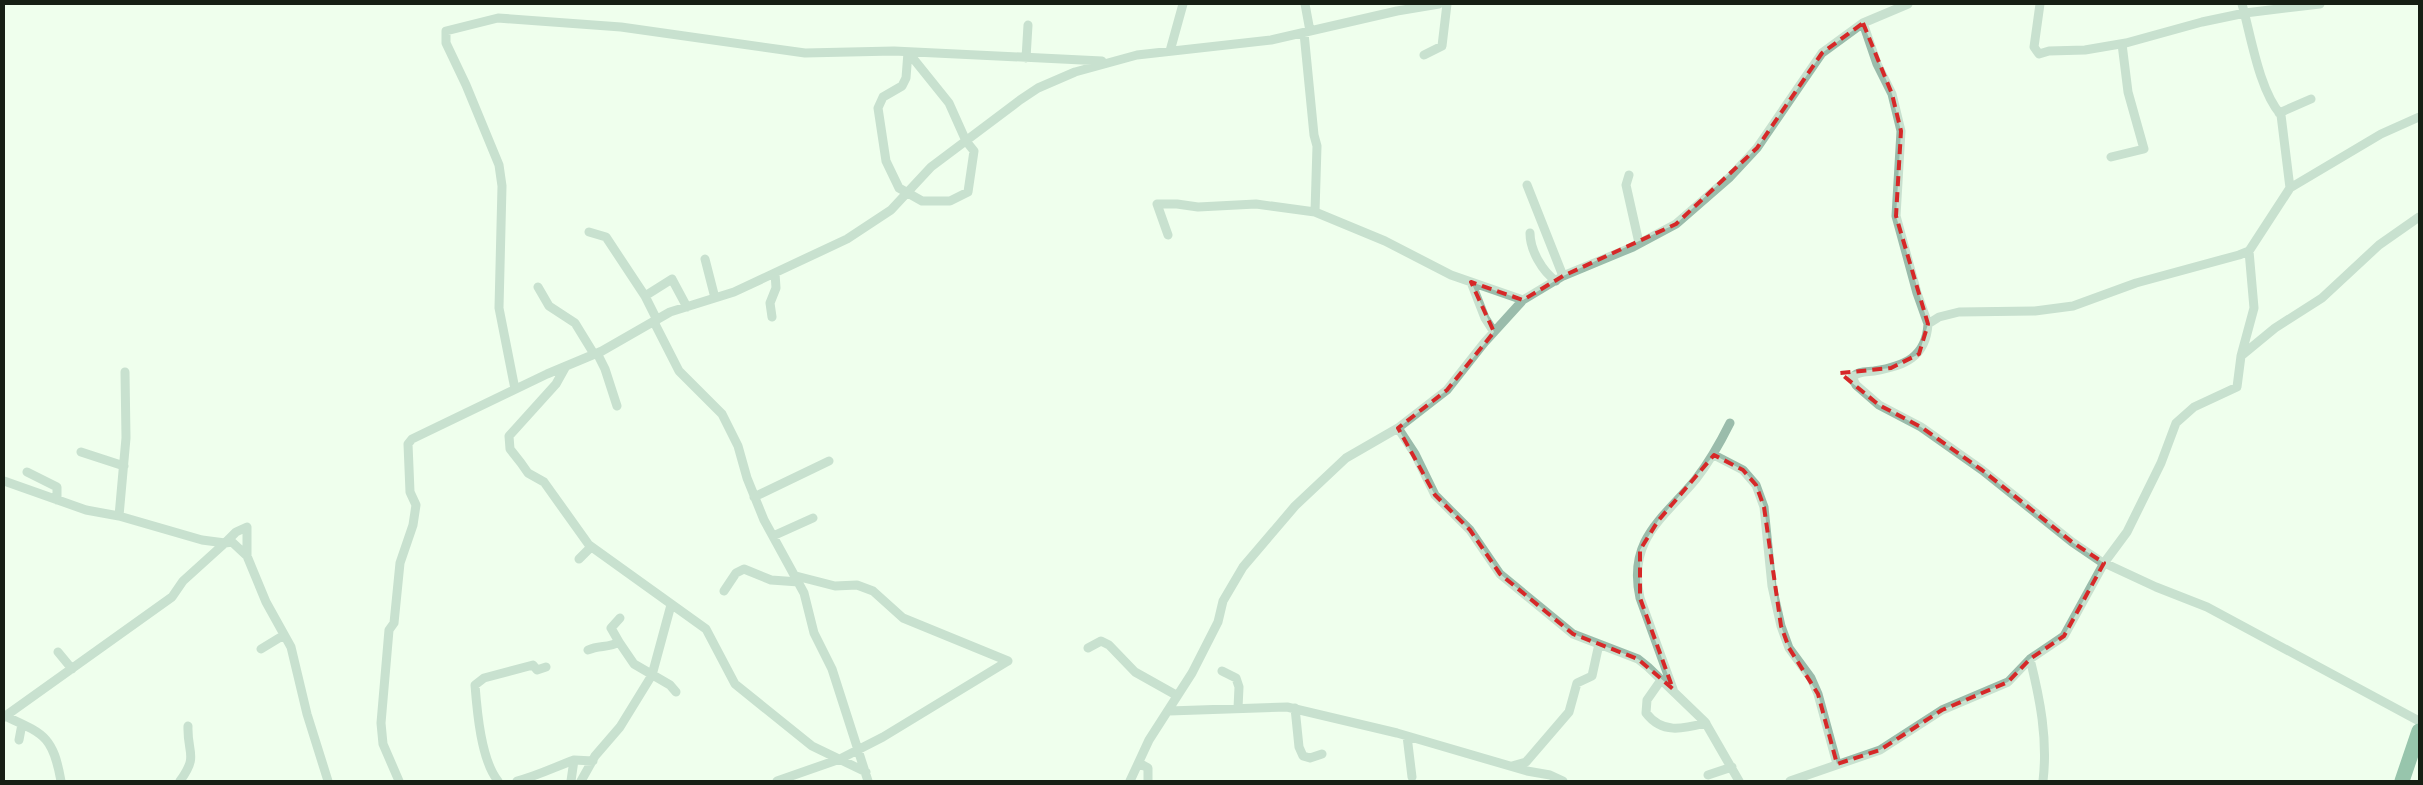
<svg xmlns="http://www.w3.org/2000/svg" width="2423" height="785" font-family="'Titillium Web',sans-serif">
<rect width="100%" height="100%" fill="#efffed"/>
<g fill="none" stroke-linecap="round" stroke-linejoin="round">
<path stroke="#9abcab" stroke-width="9" d="M1305,4L1310,31
M2040,4L2034,47L2039,54L2049,51L2085,50L2126,43L2202,22L2245,13L2320,4
M2242,4C2251,36 2259,90 2281,115L2290,188
M1863,23L1877,64L1892,94L1901,131L1896,216L1917,293L1928,324
M1304,33L1314,135L1317,146L1315,212
M1170,51L1183,4
M908,52L949,103L966,141L974,151L968,192L950,201H922L899,188L886,161L878,108L883,97L902,86L906,78Z
M1424,55L1442,46L1447,4
M1026,58L1028,25
M2279,113L2311,99
M2419,117L2381,134L2290,188L2249,251L2239,255L2136,283L2073,306L2035,311L1959,312L1939,317L1928,324C1926,357 1905,366 1874,371C1866,372 1858,371 1852,377L1856,385L1879,405L1921,427L1982,470L2072,542L2100,561L2156,587L2207,607L2419,721
M2111,157L2144,149L2128,92L2122,44
M1629,175L1626,185L1639,243
M1527,185L1563,276
M589,232L606,237L645,296
M1530,233C1530,250 1542,271 1556,281
M1168,235L1157,204H1177L1198,207L1256,204L1315,212L1385,241L1451,275L1523,300
M705,259L715,298
M1471,282L1485,318L1494,332
M538,287L549,306L575,323L594,354
M772,317L770,303L776,288L775,273
M657,320L645,296L672,279L687,307
M654,322L679,371L722,414L738,446L747,478L764,520L804,593L814,633L832,669L868,781
M597,353L605,369L617,406
M2241,356L2275,328L2322,298L2379,245L2419,217
M566,366L556,384L509,436L510,449L521,463L528,473L544,482L589,545L706,629L735,684L812,746L866,772
M515,389L499,308L502,186L499,165L466,85L446,43V31L498,18L621,27L805,53L894,51L1102,61
M1398,428L1415,454L1435,495L1470,530L1500,574L1573,634L1638,659L1648,667L1705,722L1739,781
M81,452L124,466
M1714,455L1743,470L1756,485L1764,507L1772,586L1781,626L1789,648L1811,678L1818,694L1837,764
M27,472L57,487V500
M4,481L86,510L119,516L202,540L225,543L236,532L247,527V556
M754,497L829,461
M119,516L126,438L125,372
M773,536L813,518
M579,559L591,547
M796,576L835,586L857,585L873,591L903,618L1008,661
M724,591L736,573L744,569L771,580L799,582
M619,642L611,628L620,618
M1088,648L1101,641L1109,645L1135,672L1176,695
M261,649L284,635
M588,650C599,645 609,648 619,642L634,664L670,685L676,692
M58,652L72,669
M2030,659C2040,699 2048,739 2043,781
M1222,671L1236,678L1239,687L1238,708
M1661,680L1647,700L1646,713C1662,734 1682,729 1706,723
M1673,689L1640,598C1627,539 1664,518 1696,479C1710,461 1720,443 1730,423
M1295,708L1299,747L1303,756L1310,758L1322,754
M1169,711L1287,707L1397,733L1527,771L1550,775L1563,781
M5,716C44,734 53,736 61,781
M4,717L172,597L183,581L225,543L232,542L247,556L266,602L291,647L307,714L328,781
M1407,736L1412,777
M19,740L22,724
M1139,763L1148,768V781
M1512,766L1526,762L1569,712L1577,683L1592,676L1599,644
M1708,775L1732,767
M180,781C199,755 187,754 188,726
M399,781L383,744L381,723L389,630L394,623L400,563L413,525L416,505L410,492L408,444L412,439L547,374L602,351L670,312L734,292L847,239L891,210L931,167L1020,100L1038,88L1075,72L1137,55L1271,40L1397,11L1439,4
M498,781C481,760 477,711 475,685L484,678L533,665L537,670L546,667
M517,781C537,776 555,767 574,760
M571,781L574,760L593,761
M581,781L595,756L620,727L652,675L671,605
M777,781L840,759L883,737L1008,661
M1130,781L1149,740L1192,673L1218,622L1223,601L1243,567L1295,506L1346,458L1398,428L1447,390L1484,343L1523,300L1563,276L1633,247L1676,224L1730,177L1757,148L1822,53L1863,23L1908,4
M1790,781L1880,750L1942,710L2008,682L2030,659L2064,636L2104,563L2127,532L2161,463L2176,423L2194,407L2237,387L2241,356L2254,308L2249,251"/>
<path stroke="#2d7e5e" stroke-width="15" d="M2402,781L2419,731"/>
</g>
<path d="M0 0H2423V785H0ZM1863,23L1892,94L1901,131L1896,216L1928,324L1919,354L1891,368L1840,373L1879,405L1921,427L1982,470L2072,542L2104,563L2064,636L2030,659L2008,682L1942,710L1880,750L1837,764L1818,694L1789,648L1781,626L1764,507L1756,485L1743,470L1714,455L1658,521L1640,550V598L1673,689L1638,659L1573,634L1500,574L1470,530L1435,495L1398,428L1447,390L1494,332L1471,282L1523,300L1563,276L1676,224L1757,148L1822,53Z" fill="#efffed" fill-opacity=".55" fill-rule="evenodd"/>
<path fill="none" stroke="#d62828" stroke-width="4" stroke-dasharray="10 6" stroke-linejoin="round" d="M1863,23L1892,94L1901,131L1896,216L1928,324L1919,354L1891,368L1840,373L1879,405L1921,427L1982,470L2072,542L2104,563L2064,636L2030,659L2008,682L1942,710L1880,750L1837,764L1818,694L1789,648L1781,626L1764,507L1756,485L1743,470L1714,455L1658,521L1640,550V598L1673,689L1638,659L1573,634L1500,574L1470,530L1435,495L1398,428L1447,390L1494,332L1471,282L1523,300L1563,276L1676,224L1757,148L1822,53Z"/>
<rect width="2423" height="785" fill="none" stroke="#161f14" stroke-width="10"/>
</svg>
